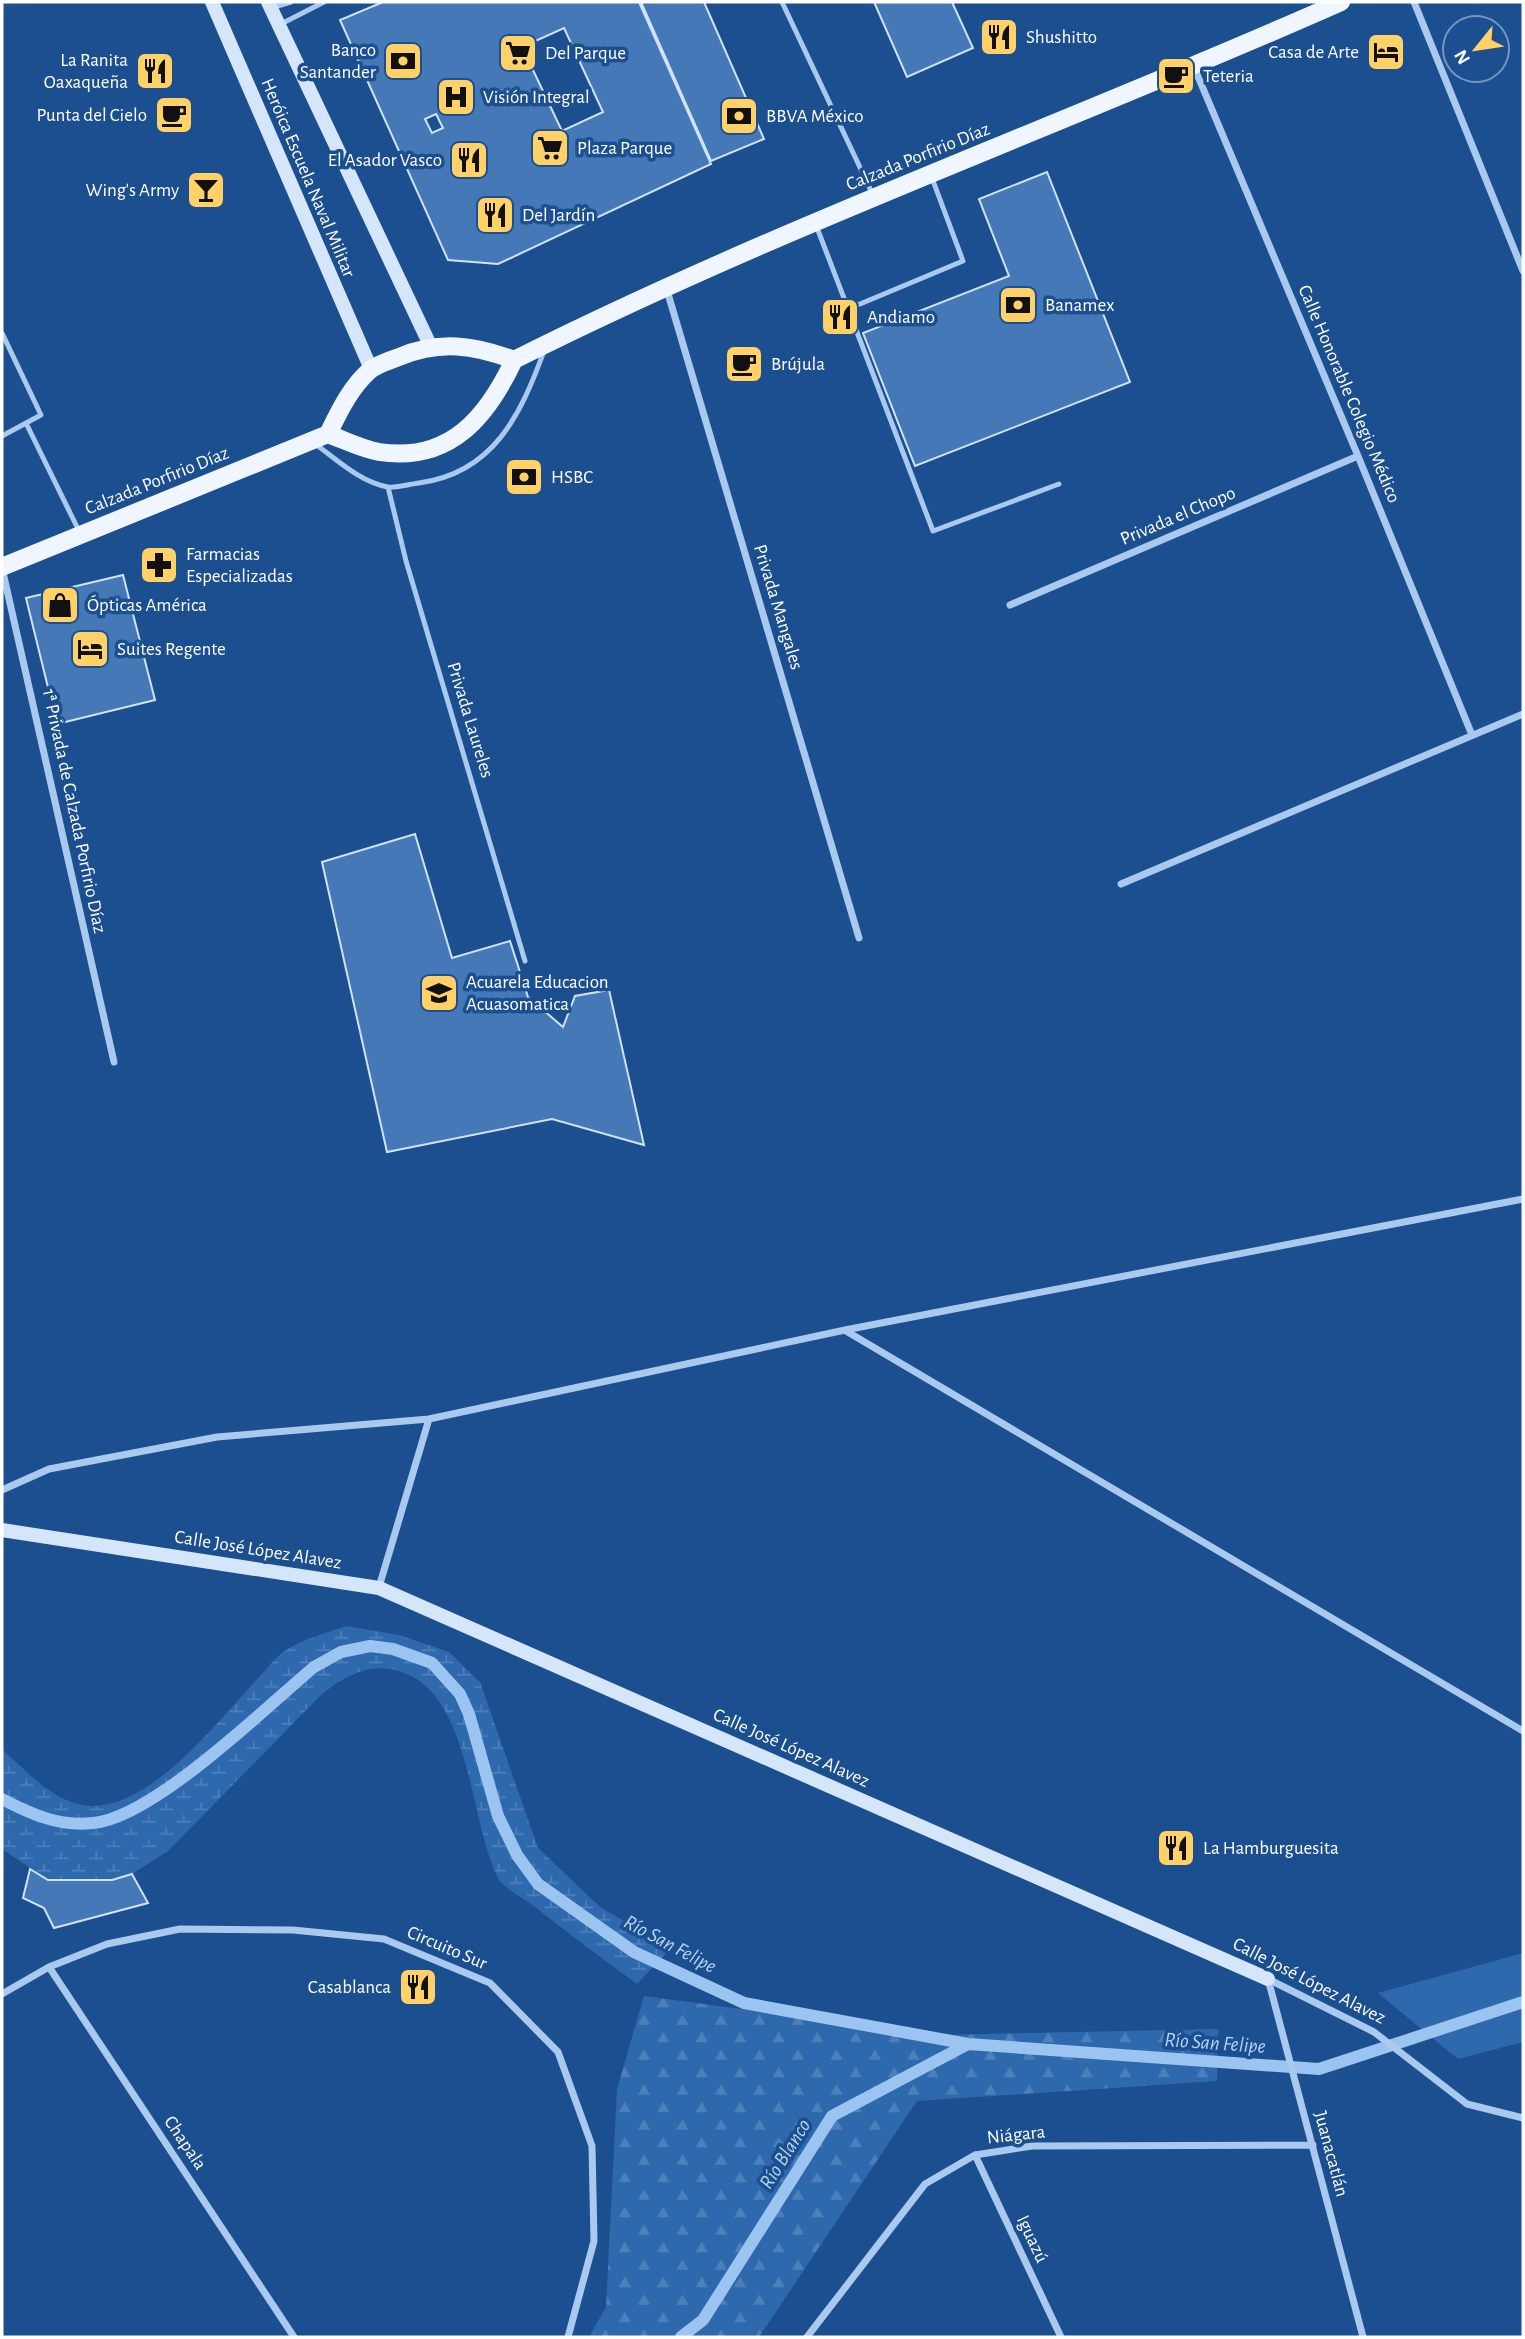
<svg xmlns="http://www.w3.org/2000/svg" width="1525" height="2339" font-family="'Alegreya Sans',sans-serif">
<defs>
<pattern id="forest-firs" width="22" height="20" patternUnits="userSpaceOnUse" patternTransform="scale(1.75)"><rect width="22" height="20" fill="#2e69ad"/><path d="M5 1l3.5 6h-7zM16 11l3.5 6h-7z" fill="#4d80b9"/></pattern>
<pattern id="wetland-marsh" width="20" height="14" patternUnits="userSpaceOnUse" patternTransform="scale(1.75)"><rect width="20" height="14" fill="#2e69ad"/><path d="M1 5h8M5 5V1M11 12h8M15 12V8" fill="none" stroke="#4d80b9"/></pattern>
</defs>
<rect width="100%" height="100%" fill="#1b4f8f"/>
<path fill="url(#forest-firs)" d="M644,1996L935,2035L1218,2029L1217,2081L917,2101L759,2337H589L606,2307L617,2089Z"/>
<path fill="url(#wetland-marsh)" d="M346,1626L399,1635L449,1652L480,1682L538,1848L600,1907L671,1948L637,1984C601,1958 566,1931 531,1904C521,1897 503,1888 498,1878C469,1820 471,1692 399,1671C369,1662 345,1676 322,1694L168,1851L132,1874L112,1880H48L2,1849V1749C23,1768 46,1794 74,1803C141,1825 219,1719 260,1676C268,1668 276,1656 286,1650C303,1639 327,1633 346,1626Z"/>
<path fill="#2e69ad" d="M1523,1953V2042L1458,2059L1378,1993Z"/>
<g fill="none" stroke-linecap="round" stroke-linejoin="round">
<path stroke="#9cc4f0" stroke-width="12" d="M2,1799C31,1814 59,1827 93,1823C153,1818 265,1708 314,1667L341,1652L370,1646L393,1649L432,1663L460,1694L469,1714L498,1816L517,1855L538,1884L634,1952L744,2003L968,2044L1319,2069L1523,2002
M681,2337L703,2320L832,2116L968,2044"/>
</g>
<path fill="#4478b7" stroke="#cfe3fa" stroke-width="2" fill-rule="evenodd" d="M383,2H639L711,164L498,264L448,260L340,20ZM564,28L603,112L562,131L522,47Z
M641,2H704L764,139L711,161Z
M874,2H952L973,48L907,77Z
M436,114L443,128L432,133L425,119Z
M1047,172L1130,382L915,466L863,333L1009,276L979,199Z
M123,575L155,700L57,724L26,598Z
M415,834L452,958L510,941L528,997L563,1027L575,996L609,990L644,1145L552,1119L387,1152L322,862Z
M30,1869L48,1880H112L132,1874L148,1903L54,1928L44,1908L23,1898Z"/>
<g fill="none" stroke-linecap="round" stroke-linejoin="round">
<path stroke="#a9c9ee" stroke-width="5" d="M782,2L873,195
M274,7L291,2
M281,24L324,2
M816,225L933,531L1059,484
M848,309L963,261L932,178
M2,333L41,415L2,436
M26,423L79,531
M314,443C336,459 360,482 388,487C397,488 410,484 419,483C494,473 521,414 544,351
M388,487L406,561L525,961"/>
<path stroke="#a9c9ee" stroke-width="7" d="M1414,2L1523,271
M1194,67L1358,456L1472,735
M666,287L859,938
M2,568L114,1062
M1010,605L1358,456
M1121,884L1523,714
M846,1331L1523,1731
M2,1490L49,1469L217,1437L429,1419L845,1330L1523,1199
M379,1587L429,1419
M49,1967L294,2337
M1268,1979L1363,2337
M1268,1979L1374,2032L1467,2104L1523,2118
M2,1994L49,1967L107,1944L180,1929L293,1930L384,1939L490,1983L558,2052L592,2146L594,2241L568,2337
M975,2155L1061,2337
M807,2337L925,2184L975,2155L1032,2146L1313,2145"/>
<path stroke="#d6e6fa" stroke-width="14" d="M212,2L371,369
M268,2L431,347
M2,1530L379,1588L1268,1979"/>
<path stroke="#f0f6ff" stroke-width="18" d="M514,360C783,225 1066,124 1341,2
M328,434C344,440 362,449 379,452C450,463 487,417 514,360
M328,434C339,412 350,388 369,371C377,364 389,361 399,357C440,340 474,345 514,360
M2,567L328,434"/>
</g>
<defs>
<symbol id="restaurant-square" viewBox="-11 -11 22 22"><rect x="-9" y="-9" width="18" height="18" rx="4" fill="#ffd166" stroke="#1b4f8f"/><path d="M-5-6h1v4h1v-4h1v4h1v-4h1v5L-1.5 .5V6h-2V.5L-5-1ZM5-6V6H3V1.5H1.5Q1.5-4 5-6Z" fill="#111"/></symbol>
<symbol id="hotel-square" viewBox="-11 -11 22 22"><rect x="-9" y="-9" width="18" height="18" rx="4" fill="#ffd166" stroke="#1b4f8f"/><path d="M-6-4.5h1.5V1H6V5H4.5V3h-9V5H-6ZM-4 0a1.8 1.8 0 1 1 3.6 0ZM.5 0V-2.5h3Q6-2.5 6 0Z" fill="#111"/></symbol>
<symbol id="supermarket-square" viewBox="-11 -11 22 22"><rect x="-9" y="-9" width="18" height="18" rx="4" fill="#ffd166" stroke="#1b4f8f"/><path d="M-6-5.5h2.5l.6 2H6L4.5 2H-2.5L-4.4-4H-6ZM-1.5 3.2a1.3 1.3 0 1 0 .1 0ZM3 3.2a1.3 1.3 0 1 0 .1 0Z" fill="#111"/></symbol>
<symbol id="bank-square" viewBox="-11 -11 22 22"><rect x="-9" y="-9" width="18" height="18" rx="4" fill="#ffd166" stroke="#1b4f8f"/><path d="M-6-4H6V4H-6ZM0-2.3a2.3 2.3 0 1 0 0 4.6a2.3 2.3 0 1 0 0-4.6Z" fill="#111"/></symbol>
<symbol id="cafe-square" viewBox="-11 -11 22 22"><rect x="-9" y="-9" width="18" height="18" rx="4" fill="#ffd166" stroke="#1b4f8f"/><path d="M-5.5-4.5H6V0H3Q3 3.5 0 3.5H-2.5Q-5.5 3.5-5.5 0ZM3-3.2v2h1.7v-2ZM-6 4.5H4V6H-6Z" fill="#111"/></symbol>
<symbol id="hospital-square" viewBox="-11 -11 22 22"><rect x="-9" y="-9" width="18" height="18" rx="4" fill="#ffd166" stroke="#1b4f8f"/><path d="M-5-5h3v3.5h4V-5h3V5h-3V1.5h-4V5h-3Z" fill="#111"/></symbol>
<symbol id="bar-square" viewBox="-11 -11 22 22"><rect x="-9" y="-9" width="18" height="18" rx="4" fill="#ffd166" stroke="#1b4f8f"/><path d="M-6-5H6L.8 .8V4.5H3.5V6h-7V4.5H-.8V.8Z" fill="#111"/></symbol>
<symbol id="pharmacy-square" viewBox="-11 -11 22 22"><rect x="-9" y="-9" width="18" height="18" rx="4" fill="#ffd166" stroke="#1b4f8f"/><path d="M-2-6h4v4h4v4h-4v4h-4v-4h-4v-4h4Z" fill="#111"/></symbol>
<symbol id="shop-square" viewBox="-11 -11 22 22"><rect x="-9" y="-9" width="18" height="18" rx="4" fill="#ffd166" stroke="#1b4f8f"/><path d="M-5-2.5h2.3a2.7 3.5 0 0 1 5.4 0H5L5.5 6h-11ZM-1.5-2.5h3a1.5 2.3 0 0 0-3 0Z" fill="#111"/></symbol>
<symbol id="school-square" viewBox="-11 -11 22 22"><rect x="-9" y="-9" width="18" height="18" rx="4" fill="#ffd166" stroke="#1b4f8f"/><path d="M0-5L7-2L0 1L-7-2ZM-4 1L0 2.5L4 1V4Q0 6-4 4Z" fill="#111"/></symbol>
</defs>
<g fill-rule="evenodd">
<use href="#restaurant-square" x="977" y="15" width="44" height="44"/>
<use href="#hotel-square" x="1364" y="30" width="44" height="44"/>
<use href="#supermarket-square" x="496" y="31" width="44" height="44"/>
<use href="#bank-square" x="381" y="39" width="44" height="44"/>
<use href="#restaurant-square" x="133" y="49" width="44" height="44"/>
<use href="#cafe-square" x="1154" y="54" width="44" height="44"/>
<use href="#hospital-square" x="434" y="75" width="44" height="44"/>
<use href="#cafe-square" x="152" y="93" width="44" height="44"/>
<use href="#bank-square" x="717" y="94" width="44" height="44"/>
<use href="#supermarket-square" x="528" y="126" width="44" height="44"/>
<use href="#restaurant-square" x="447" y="138" width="44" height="44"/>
<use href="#bar-square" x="184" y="168" width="44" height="44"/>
<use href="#restaurant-square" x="473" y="193" width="44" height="44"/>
<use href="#bank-square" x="996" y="283" width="44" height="44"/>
<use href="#restaurant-square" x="818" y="295" width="44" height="44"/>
<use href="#cafe-square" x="722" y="342" width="44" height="44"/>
<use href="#bank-square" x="502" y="455" width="44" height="44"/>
<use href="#pharmacy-square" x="137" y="543" width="44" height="44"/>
<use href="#shop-square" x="38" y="583" width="44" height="44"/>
<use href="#hotel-square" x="68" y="627" width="44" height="44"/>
<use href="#school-square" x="417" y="971" width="44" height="44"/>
<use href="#restaurant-square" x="1154" y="1826" width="44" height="44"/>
<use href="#restaurant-square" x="396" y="1965" width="44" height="44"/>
</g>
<g text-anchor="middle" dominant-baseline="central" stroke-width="7" stroke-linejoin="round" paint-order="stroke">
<g font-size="19" fill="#fff" stroke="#1b4f8f" text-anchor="start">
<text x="1026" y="37">Shushitto</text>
<text x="376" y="50" text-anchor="end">Banco<tspan x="376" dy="22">Santander</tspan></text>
<text x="1359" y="52" text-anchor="end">Casa de Arte</text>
<text x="545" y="53">Del Parque</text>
<text x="128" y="60" text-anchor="end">La Ranita<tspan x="128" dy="22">Oaxaqueña</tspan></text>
<text x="1203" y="76">Teteria</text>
<text x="483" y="97">Visión Integral</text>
<text x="147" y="115" text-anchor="end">Punta del Cielo</text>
<text x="766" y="116">BBVA México</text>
<text x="577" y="148">Plaza Parque</text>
<text x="442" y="160" text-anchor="end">El Asador Vasco</text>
<text x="179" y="190" text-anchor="end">Wing's Army</text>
<text x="522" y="215">Del Jardín</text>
<text x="1045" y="305">Banamex</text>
<text x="867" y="317">Andiamo</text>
<text x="771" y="364">Brújula</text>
<text x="551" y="477">HSBC</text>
<text x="186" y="554">Farmacias<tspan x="186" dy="22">Especializadas</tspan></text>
<text x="87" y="605">Ópticas América</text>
<text x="117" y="649">Suites Regente</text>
<text x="466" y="982">Acuarela Educacion<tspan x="466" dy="22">Acuasomatica</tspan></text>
<text x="1203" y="1848">La Hamburguesita</text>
<text x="391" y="1987" text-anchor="end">Casablanca</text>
</g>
<g font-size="19" fill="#fff" stroke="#1b4f8f">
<text transform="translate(918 157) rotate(-22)">Calzada Porfirio Díaz</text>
<text transform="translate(308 178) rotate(67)">Heróica Escuela Naval Militar</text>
<text transform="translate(1349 394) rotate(67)">Calle Honorable Colegio Médico</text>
<text transform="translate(157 481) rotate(-22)">Calzada Porfirio Díaz</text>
<text transform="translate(1178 516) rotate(-23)">Privada el Chopo</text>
<text transform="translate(778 607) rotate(73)">Privada Mangales</text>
<text transform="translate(470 720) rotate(73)">Privada Laureles</text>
<text transform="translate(74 811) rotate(78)">1ª Privada de Calzada Porfirio Díaz</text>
<text transform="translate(258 1550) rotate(9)">Calle José López Alavez</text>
<text transform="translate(791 1748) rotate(24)">Calle José López Alavez</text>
<text transform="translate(447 1948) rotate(23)">Circuito Sur</text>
<text transform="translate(1309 1981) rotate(27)">Calle José López Alavez</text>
<text transform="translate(1016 2135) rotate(-6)">Niágara</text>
<text transform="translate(185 2143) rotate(56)">Chapala</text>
<text transform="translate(1331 2154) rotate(75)">Juanacatlán</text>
<text transform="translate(1032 2239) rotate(65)">Iguazú</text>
</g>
<g font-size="21" font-style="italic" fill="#b5d3f5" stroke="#1b4f8f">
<text transform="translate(670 1944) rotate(28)">Río San Felipe</text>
<text transform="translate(1215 2043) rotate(4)">Río San Felipe</text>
<text transform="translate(785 2154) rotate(-58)">Río Blanco</text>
</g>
</g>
<rect width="1525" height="2339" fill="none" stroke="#ffffff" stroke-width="7"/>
<g transform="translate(1476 49) rotate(240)"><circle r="33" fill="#1b4f8f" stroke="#7695bc" stroke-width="2"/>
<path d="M0-5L12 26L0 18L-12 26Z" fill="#ffd166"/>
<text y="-10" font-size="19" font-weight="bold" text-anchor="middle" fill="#ffffff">N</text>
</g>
</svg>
